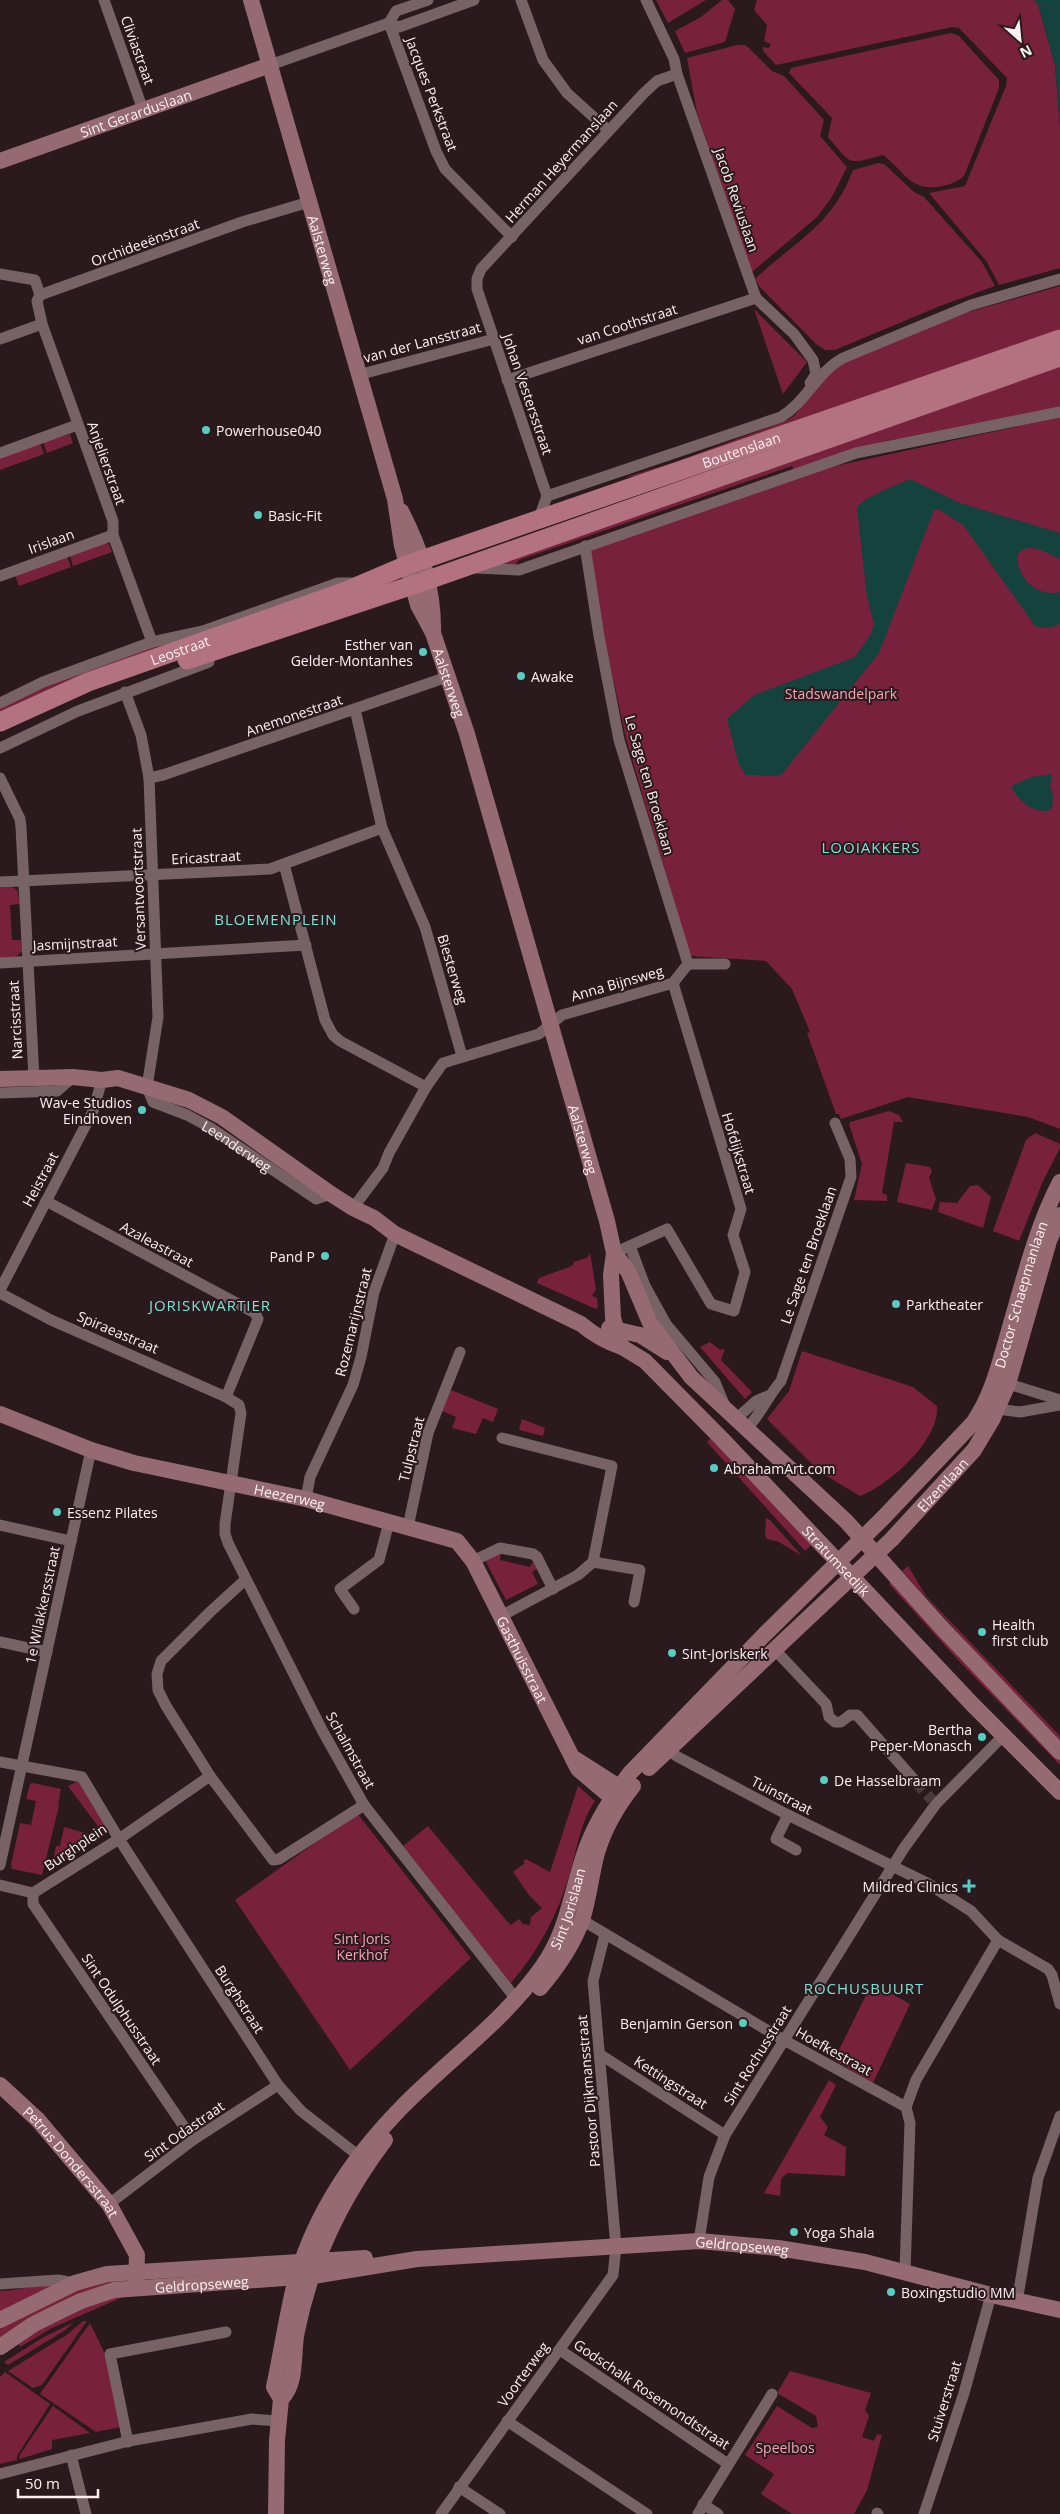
<svg xmlns="http://www.w3.org/2000/svg" width="1060" height="2514" font-family="'Open Sans',sans-serif">
<rect width="100%" height="100%" fill="#2b1a1d"/>
<path fill="#78213c" d="M656,0H706L668,23Z
M722,0H728L735,9L725,42L685,53L675,31L701,17Z
M757,0H1034L1038,4L1055,65L1060,127V268L999,285L987,262L929,193L965,186L1006,86L1007,78L959,28L952,27L776,65L764,52L762,47L769,48L771,44L764,41L767,25L754,10Z
M951,33L959,36L999,80V88L964,176C957,182 951,184 943,186C910,193 905,171 883,155C846,165 852,165 828,137L832,118L789,73L791,68L799,66Z
M737,45H745L749,48L772,71L784,76L824,120L820,136L847,167L832,197L817,217L752,272L697,113L687,58Z
M878,163L884,164L914,192L924,197L982,262L995,286L940,306L835,350H825L816,344L759,286L755,279C795,241 832,226 853,170Z
M1060,286V333L662,473L626,477L675,462L788,420L795,415L827,373L837,365L947,318Z
M754,309L807,362L783,394Z
M1060,362V408L887,441L794,470L792,466L519,560L514,566L492,562Z
M1060,417V1129L1028,1117L908,1097L841,1119L839,1114H836L807,1033L810,1032L792,989L766,961L690,956L626,738L606,646L589,545L826,468Z
M70,434L73,443L47,453L43,442Z
M40,443L44,454L0,470V458Z
M106,543L109,544L112,552L73,566L70,555Z
M67,556L71,567L19,586L15,575Z
M197,636L0,715V706C63,677 128,651 197,636Z
M12,887L17,890L20,904L10,905L12,940H21L22,951L16,957L0,959V888Z
M889,1111L899,1115L903,1122H894L882,1193L887,1195V1201L854,1200L862,1164L849,1124L850,1122Z
M1035,1133L1060,1144V1148L1043,1181L1019,1241L993,1231L1026,1140Z
M906,1163L930,1167L932,1171L929,1178L936,1199L932,1210L897,1202Z
M978,1185L991,1197L983,1228L938,1212L940,1202L957,1203L970,1186Z
M590,1253L596,1289L592,1296L597,1298L598,1307L596,1309L537,1283L539,1278L572,1266L574,1262L587,1258Z
M710,1342L720,1350L725,1349L721,1360L752,1392L745,1399L700,1347Z
M802,1351L913,1387L937,1406C940,1440 889,1485 860,1496L820,1472L767,1419L789,1391Z
M451,1390L498,1409L493,1422L483,1418L476,1434L452,1428L456,1417L442,1411Z
M522,1419L545,1428L543,1436L519,1430Z
M712,1437L812,1544L805,1551L707,1442Z
M766,1518L770,1520L802,1556L779,1542L767,1539L765,1536Z
M501,1553L500,1560L530,1567L533,1561L537,1569L532,1572L538,1584L506,1600L486,1562L487,1558Z
M908,1566L926,1596L1060,1736V1745L902,1571Z
M891,1581L960,1659L1060,1758V1765L958,1660L889,1584Z
M80,1780L107,1824L100,1829L68,1786Z
M33,1783L61,1789L58,1805L59,1806L42,1875L12,1869L11,1865L20,1823L31,1825L36,1801L26,1799L30,1784Z
M578,1786L595,1801C581,1821 577,1849 570,1873C558,1914 538,1952 510,1984L403,1846L428,1826L506,1920L511,1925L519,1919L523,1924L530,1925L531,1917L542,1908L529,1895L513,1872L525,1863L523,1861L526,1859L550,1872Z
M357,1813L471,1958L350,2070L235,1900Z
M64,1827L96,1836L95,1841L51,1871L56,1846H60Z
M872,1983L910,2004L873,2083L834,2060Z
M829,2080L836,2085L820,2117L828,2127L824,2135L846,2147L845,2176L787,2173L781,2179L780,2196L764,2193Z
M122,2276L123,2284L0,2341V2328C31,2309 86,2280 122,2276Z
M55,2285L0,2313V2291C19,2290 36,2285 55,2285Z
M125,2296L52,2328L20,2347L18,2343C49,2324 88,2299 125,2296Z
M83,2321H87L42,2385L33,2388L8,2371L68,2334Z
M74,2322L64,2331L8,2365L4,2362L42,2338Z
M90,2323L108,2360L121,2427L96,2432L40,2394Z
M790,2371L871,2393L865,2410L869,2416L862,2437L874,2441L877,2434L882,2435L867,2490L854,2514H792L761,2494L774,2474L745,2455L777,2406L812,2428L818,2427L816,2416L777,2393Z
M5,2372L50,2404L17,2456V2460L0,2464V2377Z
M53,2406L90,2433L52,2440V2449L20,2459L19,2456Z"/>
<path fill="#14423d" d="M1034,0H1060V127L1055,65L1038,4Z
M908,480H912L960,503L1060,533V559C1047,554 1027,539 1017,556C1018,579 1037,597 1060,592V623C1051,629 1045,629 1035,626L964,526L940,510H934L879,653L782,774L778,776L746,775L739,765L727,719L754,695L855,657L871,634L874,624L867,597L857,508C862,498 896,485 908,480Z
M1052,774L1050,786L1053,795L1052,808L1048,811C1032,812 1018,801 1011,786L1032,777Z"/>
<g fill="none" stroke-linecap="round" stroke-linejoin="round">
<path stroke="#4a3a3d" stroke-width="11" stroke-dasharray="11 5.5" stroke-linecap="butt" d="M916,1782L932,1800"/>
<g stroke="#776266" stroke-width="11">
<path d="M104,0L143,110"/>
<path d="M521,0L543,60L567,93L608,130"/>
<path d="M646,0L674,59L677,74L756,298L794,334L813,360L816,374L810,383"/>
<path d="M389,23L436,151L445,169L512,237"/>
<path d="M389,23L399,27L474,0"/>
<path d="M270,65L389,23L396,11L428,0"/>
<path d="M0,274L35,280L40,295"/>
<path d="M40,295L37,301L42,324L113,521V535L152,642"/>
<path d="M40,295L242,222L309,202"/>
<path d="M0,339L42,324"/>
<path d="M358,375L494,339"/>
<path d="M507,380L756,298"/>
<path d="M0,453L77,425"/>
<path d="M547,496L781,417C806,402 817,372 843,358L971,305L1060,279"/>
<path d="M539,518L547,496L477,289V279L481,269L643,94L657,81L677,74"/>
<path d="M585,546L599,636L619,740L688,964"/>
<path d="M476,568L519,570L856,453L1060,412"/>
<path d="M0,576L113,535"/>
<path id="s1" d="M125,692L141,735L149,778L158,1017L147,1087L153,1102L187,1115L211,1128L316,1199L331,1194"/>
<path d="M0,703L43,682L152,642L203,631L338,583H354"/>
<path d="M355,709L382,828L425,927L462,1056"/>
<path d="M0,748L78,711L209,662"/>
<path d="M0,778L20,819L21,827L34,1078"/>
<path d="M149,778L163,775L447,677"/>
<path d="M284,864L325,1020L333,1035L340,1041L426,1087"/>
<path d="M0,882L270,869L382,828"/>
<path d="M0,963L306,945"/>
<path d="M688,964H725"/>
<path d="M0,1093L57,1091L73,1077"/>
<path d="M46,1201L255,1313L258,1319L226,1397L239,1405L241,1413L225,1524V1534L228,1543L322,1730L364,1805L516,1999"/>
<path d="M353,1208L383,1168L389,1153L426,1087L443,1063L539,1034L562,1015L673,983L688,964"/>
<path d="M630,1246L645,1286L666,1324L715,1382L725,1406"/>
<path d="M614,1253L667,1229L711,1304L734,1311L745,1272L733,1235L741,1209L673,983"/>
<path d="M0,1290L93,1111L102,1080"/>
<path d="M0,1293L51,1320L226,1397"/>
<path d="M1002,1382L1060,1400"/>
<path d="M990,1408L1020,1412L1060,1405"/>
<path d="M736,1419L756,1401L770,1395"/>
<path d="M747,1428C761,1414 768,1396 781,1381L851,1177L850,1159L835,1123"/>
<path d="M306,1499L310,1477L353,1385L361,1357L374,1292L395,1234"/>
<path d="M0,1525L71,1541"/>
<path d="M408,1527L428,1433L460,1352"/>
<path d="M473,1561L500,1548L533,1554L537,1557L553,1589"/>
<path d="M593,1562L640,1570L634,1602"/>
<path d="M245,1580L210,1612L161,1661L157,1674L158,1690L166,1706L210,1776L273,1860L279,1859L364,1805"/>
<path d="M354,1609L340,1589L379,1560L389,1522"/>
<path d="M501,1616L578,1575L593,1562L612,1466L502,1438"/>
<path d="M0,1642L47,1652"/>
<path d="M776,1651L826,1704L829,1717L835,1722H841L850,1715H857L916,1782"/>
<path d="M662,1746L678,1757L788,1815L927,1883L971,1911L998,1940L1048,1969L1052,1975L1060,2004"/>
<path d="M0,1762L82,1777L119,1839L278,2085L301,2111L359,2156"/>
<path d="M788,1815L776,1839L796,1850"/>
<path d="M0,1865L91,1450"/>
<path d="M0,1885L33,1893L119,1839L210,1776"/>
<path d="M33,1893V1904L193,2140"/>
<path d="M582,1920L782,2039L906,2107L910,2123L905,2271"/>
<path d="M601,2055L725,2135"/>
<path d="M906,2107L916,2080L998,1940"/>
<path d="M109,2204L193,2140L278,2085"/>
<path d="M699,2241L709,2177L725,2135L904,1848L936,1804L1003,1736"/>
<path d="M0,2284L58,2280L75,2283"/>
<path d="M1017,2302L1038,2178L1060,2116"/>
<path d="M560,2350L728,2464"/>
<path d="M507,2421L647,2514"/>
<path d="M128,2442L110,2354L226,2332"/>
<path d="M71,2455L86,2514"/>
<path d="M0,2474L129,2441L252,2419L278,2421"/>
<path d="M459,2487L500,2514"/>
<path d="M703,2504L718,2514"/>
<path d="M877,2513L878,2514"/>
<path d="M441,2514L613,2275L616,2247L593,1981L605,1934"/>
<path d="M698,2514L772,2394"/>
<path d="M924,2514L964,2393L991,2295"/>
</g>
<g stroke="#956a73" stroke-width="16">
<path id="s2" d="M251,0L395,499L402,546L418,605L433,633L467,734L607,1221L614,1253L611,1275L613,1318L622,1347L645,1361L722,1439L973,1705L1060,1792"/>
<path id="s3" d="M0,161L270,65"/>
<path d="M401,511C421,550 434,589 433,633"/>
<path d="M0,1079L73,1077L102,1080L118,1078L189,1100L222,1117L331,1194L353,1208L374,1218L395,1234L581,1324C594,1335 606,1342 622,1347"/>
<path d="M614,1253L628,1271L650,1323L691,1377L846,1521L942,1628L1060,1752"/>
<path d="M609,1328L640,1335L667,1352"/>
<path id="s4" d="M0,1414L91,1450L134,1463L306,1499L457,1541L473,1561L578,1769L611,1797L621,1798"/>
<path d="M575,1759L619,1787L623,1797"/>
<path id="s5" d="M649,1768L891,1540L974,1450L992,1420L1008,1384L1049,1241L1060,1215"/>
<path d="M540,1988C557,1968 573,1945 582,1920C589,1898 591,1875 597,1853C604,1829 618,1805 633,1786"/>
<path id="s6" d="M0,2085L38,2120L109,2204L137,2255L136,2280"/>
<path d="M0,2320L75,2283L107,2274L365,2258"/>
<path id="s7" d="M0,2347L34,2324L58,2312L81,2301L114,2290L313,2276L417,2259L699,2241L778,2248L865,2262L991,2295L1060,2310"/>
<path d="M281,2399C298,2383 292,2353 297,2331C311,2261 342,2197 385,2140"/>
<path id="s8" d="M276,2514L277,2440L281,2399L274,2387C281,2354 286,2320 294,2287C312,2219 352,2158 401,2108C447,2061 504,2021 542,1967C567,1932 571,1894 584,1855C594,1824 611,1798 630,1773L764,1635L883,1518L973,1423C992,1396 999,1365 1008,1334C1023,1283 1035,1230 1060,1182"/>
</g>
<g stroke="#b27280" stroke-width="19">
<path d="M187,660L428,580L1060,357"/>
<path id="s9" d="M0,722L88,682L346,591L407,565L1060,339"/>
</g>
</g>
<g fill="#57cec1" stroke="#2b1a1d" stroke-width="2">
<circle cx="206" cy="430" r="5"/>
<circle cx="258" cy="515" r="5"/>
<circle cx="423" cy="652" r="5"/>
<circle cx="521" cy="676" r="5"/>
<circle cx="142" cy="1110" r="5"/>
<circle cx="325" cy="1256" r="5"/>
<circle cx="896" cy="1304" r="5"/>
<circle cx="714" cy="1468" r="5"/>
<circle cx="57" cy="1512" r="5"/>
<circle cx="982" cy="1632" r="5"/>
<circle cx="672" cy="1653" r="5"/>
<circle cx="982" cy="1737" r="5"/>
<circle cx="824" cy="1780" r="5"/>
<path d="M966.5 1878.5h5v5h5v5h-5v5h-5v-5h-5v-5h5z"/>
<circle cx="743" cy="2023" r="5"/>
<circle cx="794" cy="2232" r="5"/>
<circle cx="891" cy="2292" r="5"/>
</g>
<g text-anchor="middle" dominant-baseline="central" stroke-width="4" stroke-linejoin="round" paint-order="stroke">
<g font-size="14" fill="#fdf0f2" stroke="#2b1a1d">
<text transform="translate(138 50) rotate(70)">Cliviastraat</text>
<text transform="translate(432 94) rotate(69)">Jacques Perkstraat</text>
<text stroke="none"><textPath href="#s3" startOffset="144">Sint Gerarduslaan</textPath></text>
<text transform="translate(561 161) rotate(-48)">Herman Heyermanslaan</text>
<text transform="translate(737 200) rotate(71)">Jacob Reviuslaan</text>
<text transform="translate(145 242) rotate(-20)">Orchideeënstraat</text>
<text stroke="none"><textPath href="#s2" startOffset="260">Aalsterweg</textPath></text>
<text transform="translate(627 324) rotate(-18)">van Coothstraat</text>
<text transform="translate(422 342) rotate(-15)">van der Lansstraat</text>
<text transform="translate(528 394) rotate(71)">Johan Vestersstraat</text>
<text stroke="none"><textPath href="#s9" startOffset="790">Boutenslaan</textPath></text>
<text transform="translate(107 463) rotate(70)">Anjelierstraat</text>
<text transform="translate(51 541) rotate(-20)">Irislaan</text>
<text stroke="none"><textPath href="#s9" startOffset="194">Leostraat</textPath></text>
<text stroke="none"><textPath href="#s2" startOffset="712">Aalsterweg</textPath></text>
<text transform="translate(294 715) rotate(-19)">Anemonestraat</text>
<text transform="translate(650 785) rotate(74)">Le Sage ten Broeklaan</text>
<text transform="translate(206 857) rotate(-3)">Ericastraat</text>
<text transform="translate(138 889) rotate(-92)">Versantvoortstraat</text>
<text transform="translate(75 943) rotate(-3)">Jasmijnstraat</text>
<text transform="translate(453 969) rotate(73)">Biesterweg</text>
<text transform="translate(617 983) rotate(-16)">Anna Bijnsweg</text>
<text transform="translate(15 1020) rotate(-93)">Narcisstraat</text>
<text stroke="none"><textPath href="#s2" startOffset="1188">Aalsterweg</textPath></text>
<text stroke="none"><textPath href="#s1" startOffset="511">Leenderweg</textPath></text>
<text transform="translate(739 1153) rotate(73)">Hofdijkstraat</text>
<text transform="translate(40 1179) rotate(-62)">Heistraat</text>
<text transform="translate(157 1244) rotate(28)">Azaleastraat</text>
<text transform="translate(808 1255) rotate(-71)">Le Sage ten Broeklaan</text>
<text stroke="none"><textPath href="#s8" startOffset="1484">Doctor Schaepmanlaan</textPath></text>
<text transform="translate(353 1322) rotate(-76)">Rozemarijnstraat</text>
<text transform="translate(118 1332) rotate(23)">Spiraeastraat</text>
<text transform="translate(411 1449) rotate(-76)">Tulpstraat</text>
<text stroke="none"><textPath href="#s5" startOffset="408">Elzentlaan</textPath></text>
<text stroke="none"><textPath href="#s4" startOffset="302">Heezerweg</textPath></text>
<text stroke="none"><textPath href="#s2" startOffset="1705">Stratumsedijk</textPath></text>
<text transform="translate(42 1605) rotate(-78)">1e Wilakkersstraat</text>
<text stroke="none"><textPath href="#s4" startOffset="611">Gasthuisstraat</textPath></text>
<text transform="translate(351 1750) rotate(61)">Schalmstraat</text>
<text transform="translate(782 1795) rotate(27)">Tuinstraat</text>
<text transform="translate(75 1847) rotate(-34)">Burghplein</text>
<text stroke="none"><textPath href="#s8" startOffset="706">Sint Jorislaan</textPath></text>
<text transform="translate(240 1999) rotate(57)">Burghstraat</text>
<text transform="translate(122 2009) rotate(56)">Sint Odulphusstraat</text>
<text transform="translate(834 2051) rotate(29)">Hoefkestraat</text>
<text transform="translate(757 2055) rotate(-58)">Sint Rochusstraat</text>
<text transform="translate(671 2082) rotate(33)">Kettingstraat</text>
<text transform="translate(588 2091) rotate(-95)">Pastoor Dijkmansstraat</text>
<text transform="translate(184 2131) rotate(-35)">Sint Odastraat</text>
<text stroke="none"><textPath href="#s6" startOffset="105">Petrus Dondersstraat</textPath></text>
<text stroke="none"><textPath href="#s7" startOffset="759">Geldropseweg</textPath></text>
<text stroke="none"><textPath href="#s7" startOffset="216">Geldropseweg</textPath></text>
<text transform="translate(523 2374) rotate(-54)">Voorterweg</text>
<text transform="translate(652 2394) rotate(34)">Godschalk Rosemondtstraat</text>
<text transform="translate(944 2401) rotate(-73)">Stuiverstraat</text>
</g>
<g font-size="14" fill="#fdf0f2" stroke="#2b1a1d" text-anchor="start">
<text x="216" y="430">Powerhouse040</text>
<text x="268" y="515">Basic-Fit</text>
<text x="413" y="644" text-anchor="end">Esther van<tspan x="413" dy="16">Gelder-Montanhes</tspan></text>
<text x="531" y="676">Awake</text>
<text x="132" y="1102" text-anchor="end">Wav-e Studios<tspan x="132" dy="16">Eindhoven</tspan></text>
<text x="315" y="1256" text-anchor="end">Pand P</text>
<text x="906" y="1304">Parktheater</text>
<text x="724" y="1468">AbrahamArt.com</text>
<text x="67" y="1512">Essenz Pilates</text>
<text x="992" y="1624">Health<tspan x="992" dy="16">first club</tspan></text>
<text x="682" y="1653">Sint-Joriskerk</text>
<text x="972" y="1729" text-anchor="end">Bertha<tspan x="972" dy="16">Peper-Monasch</tspan></text>
<text x="834" y="1780">De Hasselbraam</text>
<text x="958" y="1886" text-anchor="end">Mildred Clinics</text>
<text x="733" y="2023" text-anchor="end">Benjamin Gerson</text>
<text x="804" y="2232">Yoga Shala</text>
<text x="901" y="2292">Boxingstudio MM</text>
</g>
<g font-size="14" fill="#f3a6b6" stroke="#2b1a1d">
<text x="841" y="693">Stadswandelpark</text>
<text x="362" y="1938">Sint Joris<tspan x="362" dy="16">Kerkhof</tspan></text>
<text x="785" y="2447">Speelbos</text>
</g>
<g font-size="15" letter-spacing="1" fill="#7be4d8" stroke="#2b1a1d">
<text x="871" y="847">LOOIAKKERS</text>
<text x="276" y="919">BLOEMENPLEIN</text>
<text x="210" y="1305">JORISKWARTIER</text>
<text x="864" y="1988">ROCHUSBUURT</text>
</g>
</g>
<g transform="translate(1020 40) rotate(153)" stroke="#2b1a1d" stroke-width="4" paint-order="stroke">
<path d="M0-4L9 19L0 12L-9 19Z" fill="#fdf0f2"/>
<text y="-8" font-size="14" font-weight="bold" text-anchor="middle" fill="#fdf0f2">N</text>
</g>
<path d="M18 2489v8h80v-8" fill="none" stroke="#fdf0f2" stroke-width="2.5"/>
<text x="25" y="2489" font-size="15" fill="#fdf0f2" stroke="#2b1a1d" stroke-width="4" paint-order="stroke">50 m</text>
</svg>
